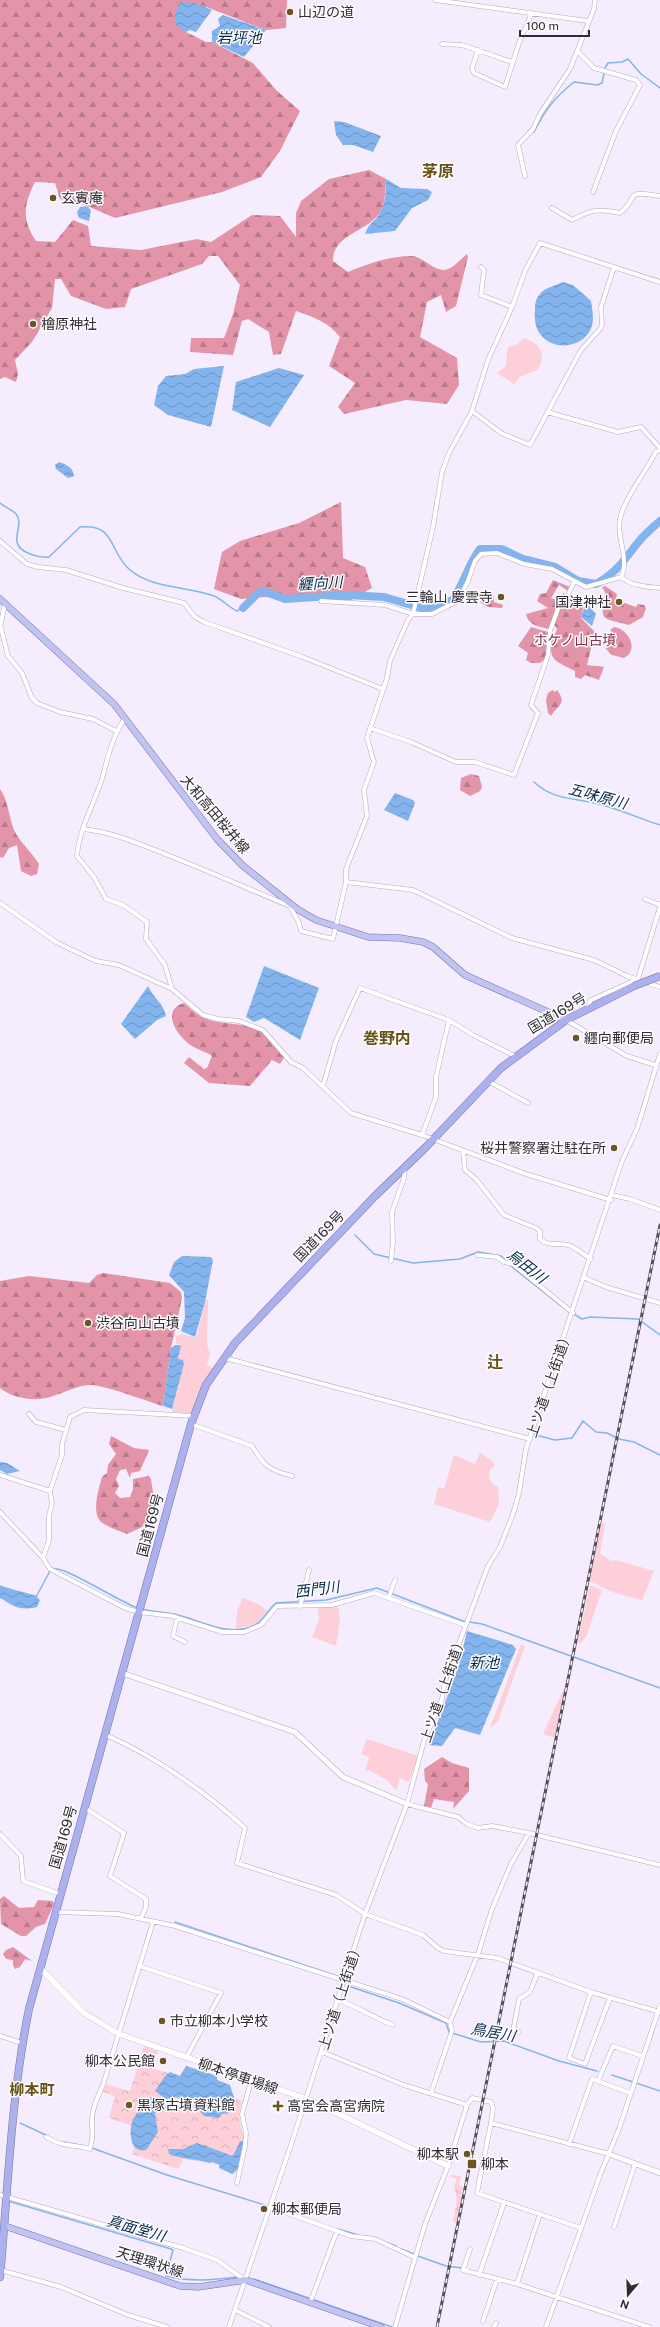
<svg xmlns="http://www.w3.org/2000/svg" width="660" height="2327" font-family="'Public Sans','Noto Sans JP',sans-serif">
<defs>
<pattern id="forest-firs" width="22" height="20" patternUnits="userSpaceOnUse"><rect width="22" height="20" fill="#e394a8"/><path d="M5 1l3.5 6h-7zM16 11l3.5 6h-7z" fill="#b9798a"/></pattern>
<pattern id="park-crowns" width="20" height="18" patternUnits="userSpaceOnUse"><rect width="20" height="18" fill="#fccfd9"/><path d="M2 6a3 3 0 1 1 6 0M12 15a3 3 0 1 1 6 0" fill="none" stroke="#d8b2bb"/></pattern>
<pattern id="water-waves" width="16" height="10" patternUnits="userSpaceOnUse"><rect width="16" height="10" fill="#83b4ee"/><path d="M0 5q4-4 8 0t8 0" fill="none" stroke="#6c93c2"/></pattern>
</defs>
<rect width="100%" height="100%" fill="#f5edfe"/>
<path fill="#fccfd9" d="M523,338C540,342 548,355 537,370L520,377L514,384L497,373L506,366L507,351L509,346L517,345Z
M206,1299L208,1300L207,1344L210,1354L207,1365L213,1368L205,1382L193,1414L174,1412L172,1411L184,1364L178,1359L181,1344H176V1336L183,1334L196,1338Z
M480,1453L492,1461L495,1466L490,1470L489,1478L493,1485L498,1486L499,1504L490,1522L434,1504L438,1487L444,1489L454,1455L475,1464Z
M602,1522L605,1524L600,1554L612,1561L616,1560L654,1571L642,1600L615,1593L589,1581Z
M590,1585L602,1590L586,1637L580,1644L578,1642Z
M243,1598L260,1605L267,1611L256,1624L236,1629L237,1611Z
M338,1605L340,1620L336,1646L312,1637L319,1620L318,1608Z
M521,1644L525,1646L498,1721L490,1728Z
M565,1686L555,1738L543,1734Z
M367,1739L418,1756L409,1782L400,1778L396,1790L387,1780L368,1770L365,1772L369,1757L361,1754Z"/>
<path fill="url(#forest-firs)" d="M0,0H287L286,28L266,30L196,3L186,32L206,42H212L253,63L276,90L300,111L280,151L261,177L222,192L115,218L85,205L60,199L55,183L35,182C24,204 21,219 36,241L55,242L73,220L88,226L91,246L141,250L197,239L211,242L252,215L280,216L296,237V213L301,201L329,179L369,170L386,179C385,191 386,205 378,215C365,232 332,236 333,261L348,272C367,264 389,256 411,256C424,256 435,274 448,269C454,267 462,258 467,254L468,257L456,306L446,312L441,295L427,302L420,337L457,358L459,385L447,404L406,400L344,414L338,407L355,383L329,366L340,337C328,322 314,317 296,311L281,354L273,355L269,332L248,319L242,321L233,355L190,352L191,338H224L233,314L240,285L218,256H209L202,264L131,289L125,307L106,309L71,296L61,279H55L52,308L32,342L15,360L18,374L16,382L5,377L0,379Z
M341,502L343,558L365,567L372,588L349,601L264,597L241,599L214,589L222,552L240,541L299,523Z
M553,580L570,587L568,591L559,585L551,598L559,601L563,593L566,595L561,607L572,597L584,604L581,618L595,632L587,665L604,667L599,680L585,675L581,679L575,677V671C552,659 550,662 551,634H555L557,629L554,624L549,629C539,627 528,625 526,614L548,608L537,601L540,594L546,593Z
M605,586L617,594L615,603L621,605L622,602L636,607L638,604L644,605L646,608L643,617L629,625C601,617 600,623 605,592L602,587Z
M487,591L494,596V602L503,605L502,608L489,607L481,603L479,595Z
M531,627L548,632L546,658L540,663H531L526,660L528,653L518,646Z
M614,627C628,629 640,649 624,658L612,655L606,649L611,629Z
M553,690L555,692L557,690C568,704 557,706 551,716L548,713L546,700L548,693Z
M471,774L479,776L482,787L480,791L470,796L460,790L461,778Z
M0,789C8,800 9,817 14,830C19,841 33,854 39,864L37,874L31,876L21,871L17,845L9,848L3,858L0,857Z
M184,1003C190,1008 197,1015 204,1018C221,1026 241,1021 259,1030C270,1036 276,1049 284,1058L280,1064L272,1060L250,1086L209,1083L184,1063L189,1057L204,1069L207,1068L212,1056C205,1051 198,1050 192,1046C177,1037 160,1010 184,1003Z
M103,1273L170,1283L181,1292L182,1298L171,1348L163,1406C146,1401 107,1386 92,1385C77,1385 64,1393 50,1397C35,1402 12,1398 0,1388V1281L29,1276L89,1283L97,1275Z
M111,1436L134,1448L149,1450L140,1471L131,1473L130,1478L126,1469L120,1470L116,1479L119,1486L115,1493L120,1498L130,1497L133,1489V1479L149,1476L151,1479C156,1513 161,1520 127,1534C119,1531 108,1527 101,1522C91,1512 99,1488 102,1477L107,1473L108,1465L116,1454L109,1444Z
M442,1757L452,1763L469,1768V1791L453,1809L454,1802L434,1799L431,1808L424,1806L428,1784L425,1781L424,1769Z
M4,1896L19,1908L34,1907L38,1900L53,1901L54,1904L45,1924L36,1927L26,1936H21L1,1924L0,1899Z
M13,1947L32,1961L25,1959L20,1967L15,1969L13,1965V1960L6,1959L3,1954L6,1950Z"/>
<path fill="url(#park-crowns)" d="M144,2046L158,2051L151,2068L180,2076L186,2066L217,2076V2080L230,2085L234,2098L242,2101L239,2114L244,2141L236,2172L232,2174L230,2171L219,2168L220,2165L212,2162L210,2163L183,2159L178,2169L132,2154L134,2148L132,2144V2126L109,2118L115,2096L103,2092L106,2084L130,2091Z
M453,2175L461,2176L459,2186L463,2187L461,2197H464L458,2224L453,2222L457,2199L454,2187L457,2179L448,2176Z"/>
<path fill="url(#water-waves)" d="M181,2L196,3L212,10L196,32L190,30L186,32L176,25L175,13Z
M223,15L266,30L244,57L212,42V31L220,26L218,19Z
M334,121L344,122L381,136L373,152L353,145H343L336,135Z
M386,179L401,188L427,189L432,192L428,200L412,208L395,231L365,234C369,222 374,223 379,214C386,203 386,191 386,179Z
M87,206L91,210L89,221L79,218L77,212L80,207Z
M563,282L573,285L591,301C592,307 593,314 593,320C590,355 530,356 535,310C535,302 536,297 543,291C548,287 557,285 563,282Z
M224,366L211,427L168,415L154,405L158,386L166,376L185,374L194,369Z
M279,368L304,375L270,427L232,410L236,382Z
M59,462C67,465 73,467 74,476L68,478L56,469L55,465Z
M585,605L589,606L596,614L592,626L581,617Z
M395,793L413,800L415,803L408,821L384,810Z
M264,966L319,988L300,1040L264,1018L254,1022L246,1017Z
M148,986C153,997 164,1004 166,1016L157,1020L135,1039L121,1024Z
M182,1256L211,1257L213,1260L205,1302L195,1337L181,1331L185,1318L184,1292L169,1275L174,1262Z
M176,1345H181L178,1359L183,1360L184,1364L172,1409L163,1406L171,1348Z
M0,1462L7,1463L20,1471L7,1474L0,1470Z
M0,1585C3,1587 33,1595 35,1595L40,1600L37,1607C20,1611 15,1607 0,1598Z
M467,1631L513,1645L516,1649L480,1735L455,1728L442,1746L429,1745L459,1665Z
M186,2066L217,2076V2080L230,2085L234,2098L229,2113L222,2114L219,2118L204,2116L189,2099L175,2097L166,2099L155,2091L165,2076L170,2072L180,2076Z
M151,2097L160,2103L155,2114L158,2132L146,2150C130,2154 128,2131 133,2120C136,2112 146,2103 151,2097Z
M240,2141H244L238,2169L232,2174L219,2168L220,2165L212,2162L210,2163C196,2159 182,2159 169,2154L168,2149H183L197,2143L233,2156Z"/>
<g fill="none" stroke-linecap="round" stroke-linejoin="round">
<path stroke="#83b4ee" stroke-width="1.5" d="M534,132C545,110 554,98 574,82L597,85L602,83L605,68L608,63L622,62L628,59L641,74L660,88
M0,503C5,507 12,510 16,514C23,522 15,533 17,542C19,553 39,558 49,557L80,527C116,523 109,552 129,569C151,589 187,586 214,596C222,599 228,607 237,611L243,608
M534,782C551,798 568,798 590,802C613,806 637,818 660,825
M355,1235L374,1254L413,1263L460,1259L478,1252L501,1256L505,1260
M511,1266L561,1306
M564,1308L582,1319L590,1317L638,1319L660,1335
M532,1434L555,1440L572,1438L583,1421L596,1432L607,1433L619,1439L634,1442L660,1455
M54,1569C65,1566 121,1603 138,1608
M36,1597L50,1571
M142,1609C153,1612 166,1612 178,1615C202,1621 231,1638 255,1625C265,1619 268,1609 276,1603L326,1600L377,1588L463,1621L482,1624L660,1688
M175,1922L340,1977
M348,1986L399,2003L446,2023L449,2032L481,2042L504,2041L559,2061L597,2071
M612,2075L660,2091
M20,2123L48,2136
M64,2142L84,2146
M92,2148L167,2175L268,2206
M8,2201L171,2249L173,2250L166,2276C190,2282 213,2280 237,2277
M338,2229L358,2235
M375,2238L396,2246
M401,2249L414,2254
M418,2256L446,2266L462,2268
M254,2279L392,2327"/>
<path stroke="#83b4ee" stroke-width="8" d="M243,608L257,594L263,591L285,599L347,595L384,597L425,609L453,600C464,583 468,565 480,549H502L523,559L555,567L578,581L596,584C617,573 626,557 640,540C646,533 653,527 660,521"/>
<defs>
<path id="minor" d="M435,0L588,21
M442,44L462,45L512,62
M478,50L472,68L474,73L505,87L520,40L532,13
M577,51L594,68L636,80L640,85L616,131L593,192
M525,176L518,145L533,129L540,114L570,69L594,9L595,0
M552,208L572,220C591,210 598,208 620,213C641,196 622,190 660,196
M481,267L484,270L481,295L512,307
M472,411L501,433L530,445L581,350L601,328L602,324L601,307L614,267
M547,412L618,432L641,427L660,448
M0,541L27,564L38,567L66,570L123,588L184,603L195,617L204,622L300,656L383,689
M621,577C630,559 616,538 620,519C624,499 646,471 656,452L660,450
M621,577C631,586 648,587 660,588
M321,601L385,605L413,614H432L458,601L468,581L475,561L481,554L497,553L524,564L552,569L586,587L621,577
M0,628L5,603
M1,628L8,656L22,673L32,698L37,703L60,712L93,719L116,731
M125,718C112,737 108,757 102,779C94,804 79,829 77,856L94,877L106,899L123,905L147,922L146,939L165,965L172,989
M370,728L411,742L456,762H475L514,775L538,713L531,705L548,655L550,631L559,606L566,599L574,582
M83,829C114,832 142,845 170,856C211,872 251,890 292,907
M346,882L413,890L512,938L594,960L627,976L660,987
M645,899L660,905
M0,903L56,942L70,949L96,961L119,965L172,989L203,1015L218,1019L239,1021L263,1030L291,1062L303,1068L351,1113L422,1135L526,1174L611,1200
M291,907C294,916 300,921 301,931L333,939L346,882V869L367,816L364,790L374,762L367,738L387,678L390,661L408,620L413,614L433,527L442,472L449,453L472,411L488,360L512,307L525,271L540,243L660,282
M586,1009L591,1000L638,979L660,907
M566,1020L627,1056L655,1065
M488,1081L528,1103
M323,1086L336,1041L360,988L449,1020L473,1035L515,1056
M422,1135L436,1097V1077L449,1020
M463,1151L465,1170L476,1179L504,1215L536,1228L540,1231V1239C548,1247 558,1242 568,1245C576,1247 583,1255 591,1259
M612,1195L630,1199L660,1210
M477,1255L497,1257L504,1262L513,1264L573,1313
M391,1261L393,1242L392,1212L404,1178L405,1167
M585,1278L606,1287L660,1303
M225,1358L530,1439
M29,1414L36,1422L66,1430
M191,1424L252,1446C264,1466 269,1470 292,1476
M0,1475L50,1491
M0,1512L43,1558L50,1569L125,1608L139,1612L172,1616L222,1632H244L261,1625L277,1606L332,1605L374,1593L465,1625
M43,1558L49,1540V1516L52,1503L50,1491L62,1455V1444L70,1417L84,1410L194,1416
M389,1597L395,1580
M300,1607L309,1570
M177,1618L173,1636L185,1642
M106,1735C158,1758 203,1790 245,1828L237,1863L336,1895L365,1914L423,1935L438,1948L444,1951L497,1958L591,1992L660,2012
M407,1804L458,1817L467,1824L478,1828L492,1826L529,1833L660,1865
M85,1808L124,1833L110,1876L146,1899V1907L141,1918
M0,1834L21,1856L23,1881L60,1894
M55,1912L118,1914L175,1926L402,1999L450,2022
M139,1966L221,1993L186,2058
M591,1992L569,2058L585,2064L610,1998
M338,2000C358,2007 374,2018 393,2025
M519,2032L513,2031L519,1999L530,1992L537,1974
M0,2036L22,2043
M322,2052L404,2085L467,2105
M598,2081L613,2046L642,2056
M431,2093L452,2031L450,2022L478,1954L492,1909L511,1864L529,1833
M491,2123L477,2193L581,2228
M46,2137C62,2147 73,2144 90,2149C94,2136 92,2134 92,2121C92,2108 98,2096 103,2085L153,1922
M569,2144L592,2079L630,2093
M237,2183L245,2146L246,2133L242,2114L251,2081
M0,2195L183,2248L217,2260L245,2280
M270,2207L351,2236L375,2239L414,2257
M614,2227L635,2164
M470,2249L463,2270L517,2284L649,2327
M0,2270L61,2287L128,2315L167,2327
M479,2275L504,2203
M517,2284L540,2214
M310,2303L337,2231
M235,2310L269,2327
M483,2321L497,2279
M229,2327L292,2142L365,1914L407,1804L424,1741L442,1699L445,1681L488,1566L500,1547L513,1514L519,1493L526,1449L622,1161L637,1129L660,1054
M395,2327L425,2224L448,2166L467,2105L472,2098L491,2102L493,2108L491,2123L609,2154
M494,2327L496,2323
M546,2327L600,2175L619,2129L660,2006"/>
<path id="tertiary" d="M122,1673L295,1732L343,1777L407,1804
M609,2154L660,2173"/>
<path id="secondary" d="M40,1968L84,2013L119,2034L307,2099L448,2166"/>
<path id="primary" d="M0,599L114,704L217,839L242,865L297,909L316,920L368,937L400,938L423,942L433,947L465,975L566,1020
M5,2226L180,2286L198,2287L246,2280L381,2327"/>
<path id="trunk" d="M0,2277C8,2188 11,2097 29,2009L191,1424L206,1385L235,1343L375,1196L426,1147L501,1068L566,1020L634,986"/>
</defs>
<use href="#minor" stroke="#b5a8c3" stroke-width="5"/>
<use href="#tertiary" stroke="#b5a8c3" stroke-width="6"/>
<use href="#secondary" stroke="#b5a8c3" stroke-width="6"/>
<use href="#primary" stroke="#7374aa" stroke-width="7"/>
<use href="#trunk" stroke="#7374aa" stroke-width="8"/>
<use href="#minor" stroke="#fff" stroke-width="4"/>
<use href="#tertiary" stroke="#fff" stroke-width="5"/>
<use href="#secondary" stroke="#fff" stroke-width="5.5"/>
<use href="#primary" stroke="#c1c4f1" stroke-width="6"/>
<use href="#trunk" stroke="#acb0ec" stroke-width="7"/>
<defs>
<path id="rail" d="M437,2327L660,1225"/>
</defs>
<use href="#rail" stroke="#554f5b" stroke-width="3"/>
<use href="#rail" stroke="#fefefe" stroke-width="1.5" stroke-dasharray="4.5" stroke-linecap="butt"/>
<defs>
<path id="trunk-bridge" d="M634,986L660,976"/>
</defs>
<use href="#trunk-bridge" stroke="#7374aa" stroke-width="8" stroke-linecap="butt"/>
<use href="#trunk-bridge" stroke="#acb0ec" stroke-width="7"/>
</g>
<g fill="#6b5524" stroke="#fefefe" stroke-width="1.5">
<circle cx="290" cy="12" r="4"/>
<circle cx="53" cy="198" r="4"/>
<circle cx="33" cy="324" r="4"/>
<circle cx="501" cy="597" r="4"/>
<circle cx="619" cy="602" r="4"/>
<circle cx="576" cy="1038" r="4"/>
<circle cx="614" cy="1148" r="4"/>
<circle cx="88" cy="1323" r="4"/>
<circle cx="162" cy="2021" r="4"/>
<circle cx="163" cy="2061" r="4"/>
<circle cx="129" cy="2105" r="4"/>
<path d="M276 2100h4v4h4v4h-4v4h-4v-4h-4v-4h4z"/>
<circle cx="467" cy="2154" r="4"/>
<rect x="467" y="2159" width="10" height="10" rx="2"/>
<circle cx="264" cy="2209" r="4"/>
</g>
<g text-anchor="middle" dominant-baseline="central" stroke-width="3" stroke-linejoin="round" paint-order="stroke">
<g font-size="14" fill="#312b36" stroke="#fefefe" text-anchor="start">
<text x="298" y="12">山辺の道</text>
<text x="61" y="198">玄賓庵</text>
<text x="41" y="324">檜原神社</text>
<text x="493" y="597" text-anchor="end">三輪山 慶雲寺</text>
<text x="611" y="602" text-anchor="end">国津神社</text>
<text x="584" y="1038">纒向郵便局</text>
<text x="606" y="1148" text-anchor="end">桜井警察署辻駐在所</text>
<text x="96" y="1323">渋谷向山古墳</text>
<text x="170" y="2021">市立柳本小学校</text>
<text x="155" y="2061" text-anchor="end">柳本公民館</text>
<text x="137" y="2105">黒塚古墳資料館</text>
<text x="287" y="2106">高宮会高宮病院</text>
<text x="459" y="2154" text-anchor="end">柳本駅</text>
<text x="481" y="2164">柳本</text>
<text x="272" y="2209">柳本郵便局</text>
</g>
<g font-size="14" fill="#8b2f4e" stroke="#fefefe">
<text x="575" y="640">ホケノ山古墳</text>
</g>
<g font-size="14" fill="#312b36" stroke="#fefefe">
<text transform="translate(215 814) rotate(50)">大和高田桜井線</text>
<text transform="translate(557 1013) rotate(-31)">国道169号</text>
<text transform="translate(319 1236) rotate(-46)">国道169号</text>
<text transform="translate(549 1384) rotate(-71)">上ツ道（上街道）</text>
<text transform="translate(150 1525) rotate(-75)">国道169号</text>
<text transform="translate(443 1689) rotate(-71)">上ツ道（上街道）</text>
<text transform="translate(63 1837) rotate(-74)">国道169号</text>
<text transform="translate(340 1996) rotate(-72)">上ツ道（上街道）</text>
<text transform="translate(238 2076) rotate(19)">柳本停車場線</text>
<text transform="translate(150 2262) rotate(18)">天理環状線</text>
</g>
<g font-size="15" font-style="italic" fill="#07294e" stroke="#fefefe">
<text x="239" y="37">岩坪池</text>
<text transform="translate(320 583) rotate(-3)">纒向川</text>
<text transform="translate(598 796) rotate(15)">五味原川</text>
<text transform="translate(527 1266) rotate(38)">烏田川</text>
<text transform="translate(317 1589) rotate(-7)">西門川</text>
<text x="484" y="1662">新池</text>
<text transform="translate(493 2032) rotate(10)">鳥居川</text>
<text transform="translate(136 2228) rotate(16)">真面堂川</text>
</g>
<g font-size="15" font-weight="bold" fill="#695017" stroke="#fefefe">
<text x="32" y="2089">柳本町</text>
</g>
<g font-size="16" font-weight="bold" fill="#695017" stroke="#fefefe">
<text x="438" y="171">茅原</text>
<text x="387" y="1038">巻野内</text>
<text x="495" y="1362">辻</text>
</g>
</g>
<g transform="translate(628 2295) rotate(199)" stroke="#fefefe" stroke-width="3" paint-order="stroke">
<path d="M0-3L7 15L0 10L-7 15Z" fill="#312b36"/>
<text y="-6" font-size="11" font-weight="bold" text-anchor="middle" fill="#312b36">N</text>
</g>
<path d="M520 30v6h69v-6" fill="none" stroke="#312b36" stroke-width="2"/>
<text x="526" y="30" font-size="12" fill="#312b36" stroke="#fefefe" stroke-width="3" paint-order="stroke">100 m</text>
</svg>
